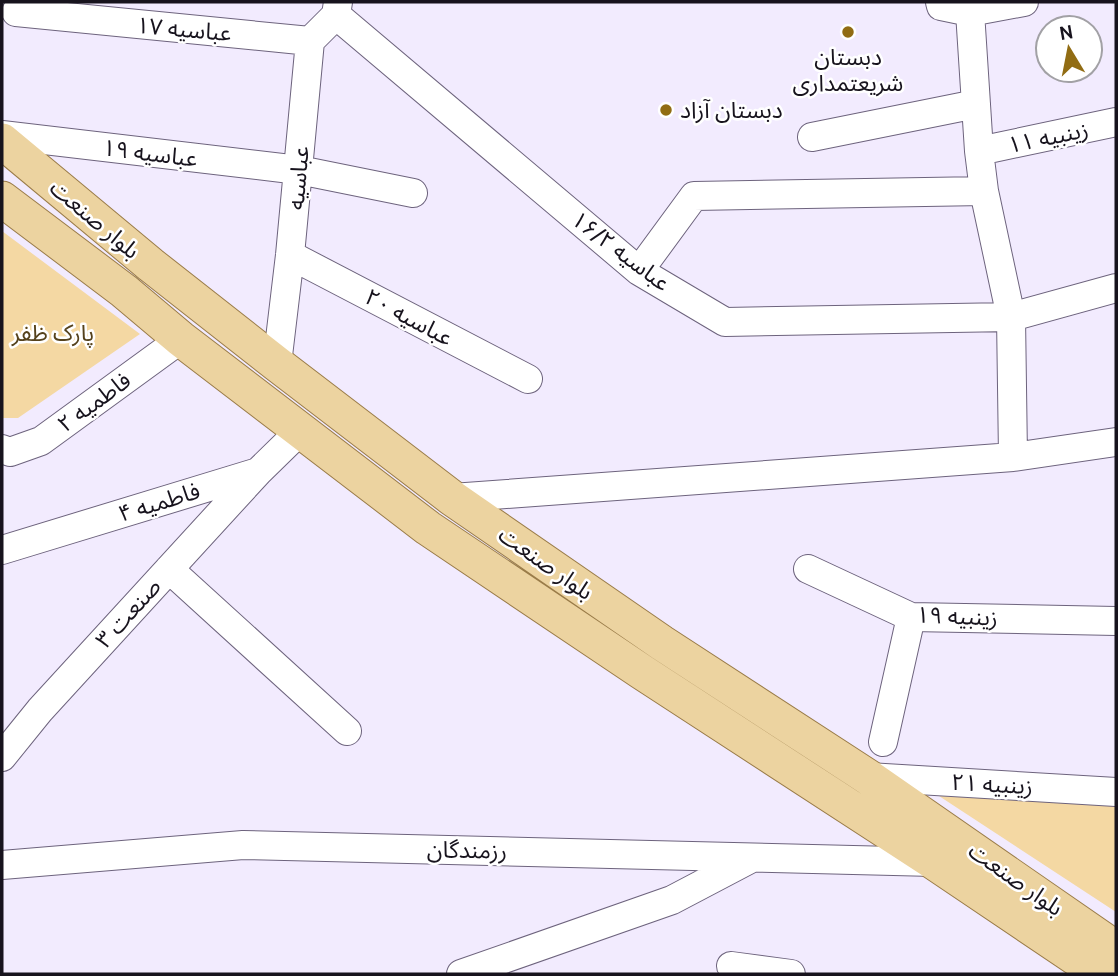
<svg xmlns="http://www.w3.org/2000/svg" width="1118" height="976" font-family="Cabin,'Noto Sans Arabic',sans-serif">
<rect width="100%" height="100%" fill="#f2ebfe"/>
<path fill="#f4d8a3" d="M2,231L140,334L18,418H2Z
M939,796L1116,804V912Z"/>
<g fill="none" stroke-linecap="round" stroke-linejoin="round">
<defs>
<path id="minor" d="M940,2L941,6L970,12L1024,2
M16,12L310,41
M970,12L979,151L984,191L1011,317L1013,457
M336,15L639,271L725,322L1011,317L1116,288
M2,135L299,170L413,193
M812,137L976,104
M979,151L1116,122
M290,255L528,379
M639,271L694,196L984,191
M277,364L290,255L310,41L336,15L338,2
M2,449L10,452L41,441L181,339
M452,498L1013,457L1116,442
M2,550L258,472L301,430
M169,569L347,731
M808,569L911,617L1116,621
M883,742L911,617
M2,757L40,710L258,472
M868,777L1116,792
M2,865L243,845L934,862
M731,966L791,974
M461,974L672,900L750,859"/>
<path id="major" d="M2,141L151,265L277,364L452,498L662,643L868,777L1116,949
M2,199L124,291L181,339L428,528L642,672L934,862L1100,974"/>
</defs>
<use href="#minor" stroke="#6d637d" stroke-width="30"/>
<use href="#major" stroke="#9a7c49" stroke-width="37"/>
<use href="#minor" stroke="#fff" stroke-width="28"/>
<use href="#major" stroke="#ecd3a0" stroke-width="35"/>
</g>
<g fill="#916c13" stroke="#fff" stroke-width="2.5">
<circle cx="848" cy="32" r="7"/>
<circle cx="666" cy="110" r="7"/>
</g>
<g text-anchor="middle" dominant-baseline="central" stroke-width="5" stroke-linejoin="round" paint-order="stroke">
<g font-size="23" fill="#17131d" stroke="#fff">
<text transform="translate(184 29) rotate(5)">عباسیه ۱۷</text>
<text transform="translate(1048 137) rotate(-12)">زینبیه ۱۱</text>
<text transform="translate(150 153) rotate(7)">عباسیه ۱۹</text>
<text transform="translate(298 178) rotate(-85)">عباسیه</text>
<text transform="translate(95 219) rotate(40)">بلوار صنعت</text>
<text transform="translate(621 251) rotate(37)">عباسیه ۱۶/۲</text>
<text transform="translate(409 317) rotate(28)">عباسیه ۲۰</text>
<text transform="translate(94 402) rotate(-36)">فاطمیه ۲</text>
<text transform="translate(159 502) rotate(-17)">فاطمیه ۴</text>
<text transform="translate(546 563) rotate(35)">بلوار صنعت</text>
<text transform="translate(128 613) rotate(-48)">صنعت ۳</text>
<text transform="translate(957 616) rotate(2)">زینبیه ۱۹</text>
<text transform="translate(992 784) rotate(3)">زینبیه ۲۱</text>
<text transform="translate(467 850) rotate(1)">رزمندگان</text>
<text transform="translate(1016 879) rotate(35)">بلوار صنعت</text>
</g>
<g font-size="23" fill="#17131d" stroke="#fff">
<text x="848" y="57">دبستان<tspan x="848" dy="26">شریعتمداری</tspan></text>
<text x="680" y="110" text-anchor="start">دبستان آزاد</text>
</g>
<g font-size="23" fill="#55421c" stroke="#fff">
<text x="53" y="333">پارک ظفر</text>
</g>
</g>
<rect width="1118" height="976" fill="none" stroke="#17131d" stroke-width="7"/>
<g transform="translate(1069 49) rotate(350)"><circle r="33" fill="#ffffff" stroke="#a2a1a5" stroke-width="2"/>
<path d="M0-5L12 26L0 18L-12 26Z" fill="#916c13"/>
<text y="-10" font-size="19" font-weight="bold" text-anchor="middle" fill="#17131d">N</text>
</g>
</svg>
